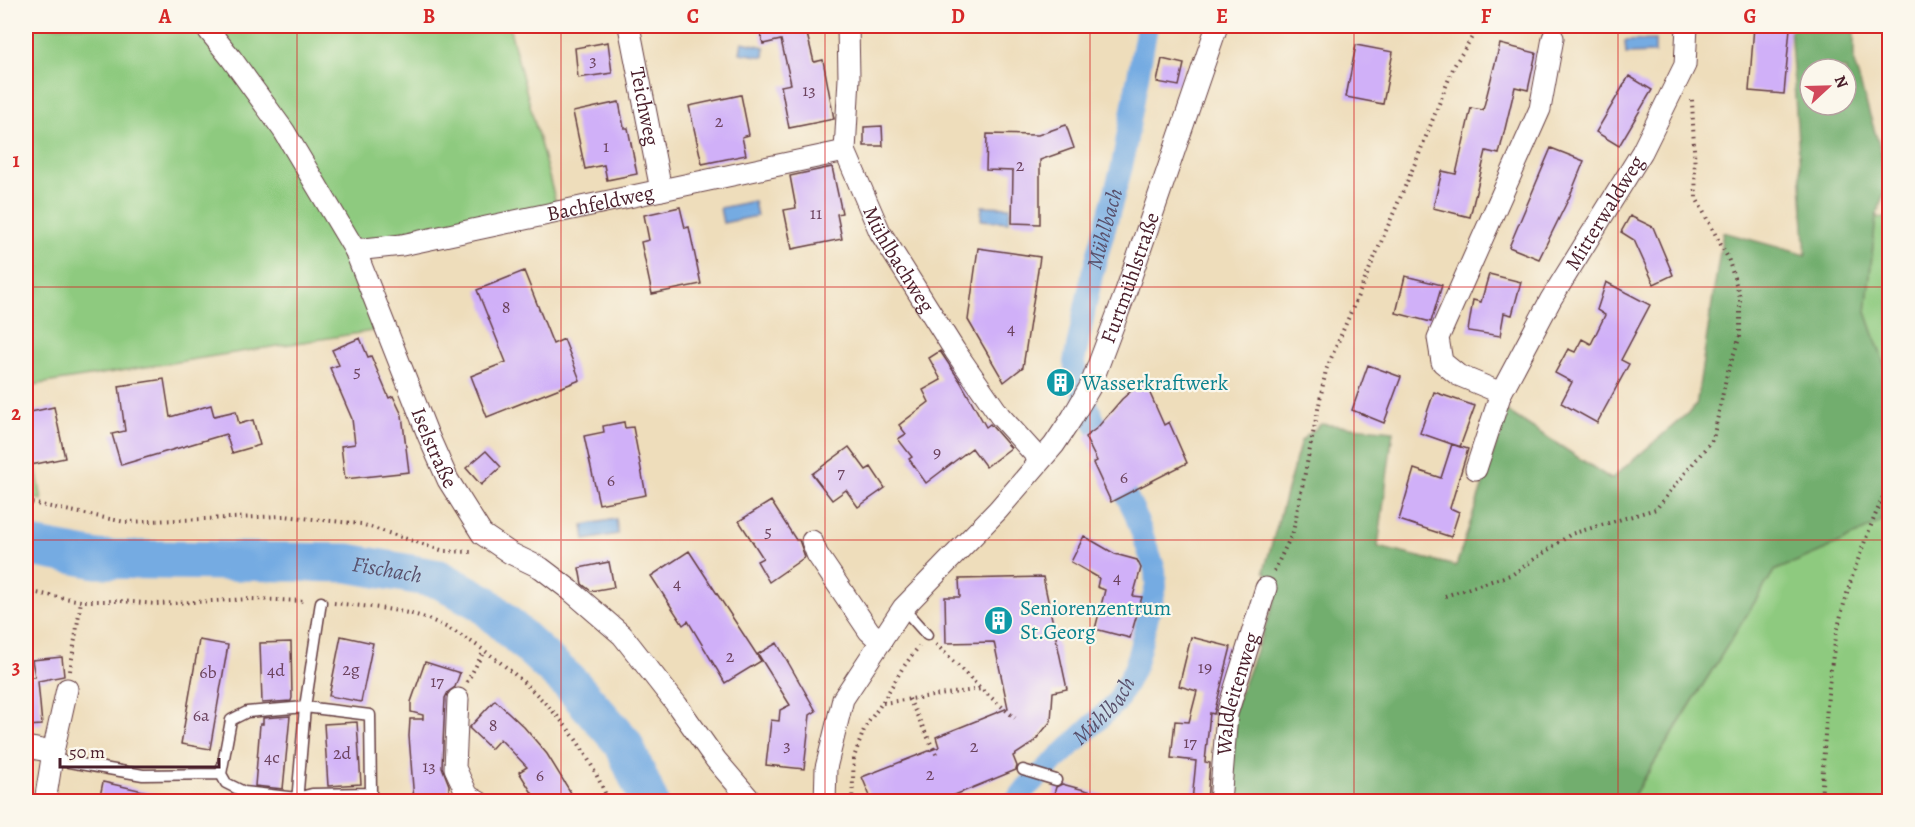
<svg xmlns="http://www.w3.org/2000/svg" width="1915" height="827" font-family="Alegreya,serif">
<rect width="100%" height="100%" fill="#fbf7ec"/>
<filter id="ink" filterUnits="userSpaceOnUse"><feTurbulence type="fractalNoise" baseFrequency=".0167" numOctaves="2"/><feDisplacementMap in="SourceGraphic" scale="12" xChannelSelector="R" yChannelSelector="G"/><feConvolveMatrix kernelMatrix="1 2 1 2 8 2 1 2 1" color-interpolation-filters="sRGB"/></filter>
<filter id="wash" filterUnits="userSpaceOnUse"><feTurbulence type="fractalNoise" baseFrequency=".008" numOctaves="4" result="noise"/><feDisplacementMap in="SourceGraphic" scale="24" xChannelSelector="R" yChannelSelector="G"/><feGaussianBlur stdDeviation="1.35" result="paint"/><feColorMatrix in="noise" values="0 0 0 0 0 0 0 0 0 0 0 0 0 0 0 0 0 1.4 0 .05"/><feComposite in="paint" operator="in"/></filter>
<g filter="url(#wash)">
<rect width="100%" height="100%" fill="#edb"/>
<path fill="#8eca7f" stroke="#6c7455" stroke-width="1.5" d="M26,26H509L556,203L341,245L379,330L26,386Z
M1876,217L1889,219V378L1866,312Z
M26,412L42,500L26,496Z
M1889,498V801L1630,802L1774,571L1835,545L1880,522Z"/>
<path fill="#72ae6e" stroke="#5e664c" stroke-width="1.5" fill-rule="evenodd" d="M1790,26H1854V63L1889,178L1876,217L1866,312L1889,378V498L1881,522L1835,545L1774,571L1630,801L1222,802L1232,715L1280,587L1264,571L1301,441L1321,424L1393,431L1378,547L1456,566L1507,411L1611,479L1696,406L1723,232L1806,255ZM1810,69H1846V105H1810Z"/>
<path fill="#74abe2" stroke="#5f6586" stroke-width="1.5" d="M1655,40V53L1626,54L1625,41Z
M742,42L765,47L764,57L740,53Z
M754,201L757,216L723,223L720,208Z
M982,206L1010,207L1009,222L981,220Z
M616,519L618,534L585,540L583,525Z"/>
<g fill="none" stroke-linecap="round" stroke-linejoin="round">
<g stroke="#74abe2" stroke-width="22">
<path id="s1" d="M1097,428L1078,382L1074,362L1092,275L1122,166L1147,26"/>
<path id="s2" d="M1015,802L1027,787L1117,702L1135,667L1156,586L1155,570L1134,511L1126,495"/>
</g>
<path stroke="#74abe2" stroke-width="39" id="s3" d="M26,546L97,559L348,563L439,579L483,603L571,684L623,743L649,802"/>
</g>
<g id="blocks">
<path fill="#d0b0f8" d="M759,26H812L813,33L807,34L814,62L823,60L834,119L789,128L781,86L791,84L781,40L763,44Z
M1754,26L1790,28L1784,94L1749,91Z
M608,42L612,73L578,78L575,48Z
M1500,44L1536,53L1528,90L1515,87L1499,154L1486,151L1470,217L1433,208L1442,171L1456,174L1471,108L1483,110Z
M1356,45L1393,52L1383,104L1346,97Z
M1162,59L1184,64L1179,86L1157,82Z
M1629,76L1652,90L1619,146L1596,132Z
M741,95L749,135L742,137L746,155L702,164L689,106Z
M619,102L624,128H628L637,174L607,180L604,165L585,169L573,112Z
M1066,125L1074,148L1040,160V224L1012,223L1013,171L986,170L987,134L1038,135Z
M882,126L883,146H864V127Z
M1551,148L1584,161L1569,198L1539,259L1509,247Z
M832,167L842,213L837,214L842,239L792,249L784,210L796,208L790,176Z
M680,207L685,228L689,227L701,284L652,294L641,242L649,240L644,215Z
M1630,216L1653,227L1673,275L1654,284L1634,240L1621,232Z
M978,248L1040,257L1023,367L1004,382L968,320Z
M524,271L553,344L564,339L580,380L487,417L471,376L506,362L477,290Z
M1489,274L1521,282L1512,315L1504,313L1500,336L1468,331L1473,300L1481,302Z
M1405,276L1442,285L1431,322L1396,313Z
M1606,282L1650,305L1621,360L1629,364L1597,423L1561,403L1572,382L1555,373L1568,349L1575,352L1582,339L1591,344L1605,315L1597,310Z
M360,338L368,357L371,356L389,398L393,396L402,415L409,472L345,479L341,446L355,444L352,419L330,368L339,365L332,350Z
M940,351L960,381L986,427L990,424L1011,448L986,467L972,448L926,483L909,459L912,457L898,439L906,434L899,425L929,402L923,390L941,380L929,358Z
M1368,365L1401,377L1384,423L1352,410Z
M164,379L170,417L211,405L214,416L236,411L239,424L253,420L260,445L232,453L226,434L121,465L112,434L125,431L119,386Z
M1144,380L1164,425L1169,422L1187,463L1111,502L1093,463L1097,461L1085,437L1097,428L1122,399Z
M1434,392L1475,406L1460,447L1420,433Z
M54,407L65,458L26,466V413Z
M624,422L625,428L633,427L646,495L599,504L584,436L604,432L603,426Z
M1452,444L1468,449L1450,508L1459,512L1451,537L1399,520L1414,469L1441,478Z
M849,447L866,470L871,467L885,488L858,507L846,490L832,500L812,474Z
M486,451L501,467L481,485L466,468Z
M771,501L796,540H799L805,557L769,582L757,561L763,558L739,521Z
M1084,536L1115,554L1137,560L1141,568L1133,596L1142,597L1130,638L1095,629L1105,590L1097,587L1099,578L1071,562Z
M689,551L761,661L725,683L688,621L683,625L651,576Z
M609,562L614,587L591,591L582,584L579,568Z
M1043,577L1067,689L1053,692L1051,721L1033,743L1013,756L1017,766L1016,770L950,797L952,801H872L862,777L939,747L936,737L1008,708L994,642L946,643L945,597H960L959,579Z
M341,636L373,643L361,702L329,696Z
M1191,637L1231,647L1214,714L1210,713L1205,762L1210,763L1207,801H1192L1196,761L1171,758L1175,721L1189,722L1197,691L1179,686Z
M199,640L228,645L210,749L181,744Z
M291,642L292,698L291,701L262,703L260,643Z
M777,643L816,711L810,715L804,769L766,765L771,720L779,721L780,710L790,705L758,654Z
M62,657L64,676L38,681L42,725L26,726V677H35L32,660Z
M425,662L460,673L455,687L448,692L445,698L442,767L449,785V796L445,801H414L409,736L410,719H423V715L411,712V702Z
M495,700L524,727L547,754L576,801H537L519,772L527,767L500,739L491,749L469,728Z
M290,716L283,789L255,786L260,724H263V718Z
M357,722L361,784L328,786L324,724Z
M103,782L157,794V801H99Z
M1062,784L1107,796V801H1052L1056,787Z"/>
</g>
</g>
<g filter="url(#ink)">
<use href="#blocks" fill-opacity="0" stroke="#633c41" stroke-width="1.5"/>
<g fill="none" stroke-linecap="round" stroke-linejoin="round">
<defs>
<path id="service" d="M903,608L927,635
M52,759L143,775L221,774L231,720L247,712L305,707L370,715L371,793L312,794L297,798L244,792L226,783L221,774
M1023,770L1056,780
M297,802L305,707L321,602"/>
<g id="minor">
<path id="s4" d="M205,26L231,58L284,131L355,250L428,435L448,480L482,534L510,553L541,568L570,590L622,635L677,705L716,760L752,802"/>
<path id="s5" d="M629,26L661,190"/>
<path id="s6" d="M848,26L849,78L845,151L880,232L955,351L1000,416L1040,460"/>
<path id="s7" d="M355,250L402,245L845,151"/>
<path d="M1501,393L1458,375L1442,362L1438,338L1540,109L1553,38"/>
<path id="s8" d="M1476,469L1501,393L1551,299L1642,152L1685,65L1687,26"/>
<path d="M812,541L817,554L869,631L881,642"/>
<path d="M458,699L455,768L468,796L479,802"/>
<path d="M26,747L53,752"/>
<path d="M45,802L53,752L67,689"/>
<path id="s9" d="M825,802L826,768L843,699L903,608L998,510L1054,445L1072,418L1090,387L1125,294L1217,26"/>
<path id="s10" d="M1220,802L1227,714L1266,588"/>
</g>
</defs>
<use href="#service" stroke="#633c41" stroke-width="13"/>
<use href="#minor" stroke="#633c41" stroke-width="23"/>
<path stroke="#633c41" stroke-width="4" stroke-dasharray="1.5 4.5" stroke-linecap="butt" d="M26,502L125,522L284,516L361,524L444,551L471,552
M1274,571L1293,532L1326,370L1419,154L1454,66L1477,29L1488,26
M26,591L81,601H120L156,604L250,599L306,601
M1445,596L1513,574L1571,534L1656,509L1713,439L1727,374L1740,336V297L1728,258L1696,198L1692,99
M334,603C361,606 389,608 416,615C472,631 544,694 577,741C589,759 600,781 609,802
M936,644L981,689L1015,718
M70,671L81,601
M467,682L484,651
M909,699L937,756
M883,703L981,689
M852,802L854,757L865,727L882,703L902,669L919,646
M1821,802C1825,741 1826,678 1840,619C1852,571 1870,526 1890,481"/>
<use href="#service" stroke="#fff" stroke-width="10"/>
<use href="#minor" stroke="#fff" stroke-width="21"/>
</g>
</g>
<path fill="none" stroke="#d62828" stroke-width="1.5" stroke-opacity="0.55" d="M297,26V802M561,26V802M825,26V802M1090,26V802M1354,26V802M1618,26V802M26,287H1890M26,540H1890"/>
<defs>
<symbol id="building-disc" viewBox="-11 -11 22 22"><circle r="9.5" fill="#0f9aa8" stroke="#fbf7ec"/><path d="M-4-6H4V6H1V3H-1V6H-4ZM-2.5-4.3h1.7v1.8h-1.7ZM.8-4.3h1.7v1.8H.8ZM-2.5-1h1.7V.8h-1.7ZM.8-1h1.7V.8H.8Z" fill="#fff"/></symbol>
</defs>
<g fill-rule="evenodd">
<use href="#building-disc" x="1044" y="366" width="33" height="33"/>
<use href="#building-disc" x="982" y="604" width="33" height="33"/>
</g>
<g text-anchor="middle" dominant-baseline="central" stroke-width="4.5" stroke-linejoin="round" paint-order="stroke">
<g font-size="18" fill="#6c435e">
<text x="593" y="60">3</text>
<text x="809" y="90">13</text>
<text x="719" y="121">2</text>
<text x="606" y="146">1</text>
<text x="1020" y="165">2</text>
<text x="816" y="213">11</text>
<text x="506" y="307">8</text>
<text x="1011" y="328">4</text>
<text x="357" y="371">5</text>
<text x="937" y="452">9</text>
<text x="841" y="472">7</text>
<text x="1124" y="477">6</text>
<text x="611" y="480">6</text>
<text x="768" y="531">5</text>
<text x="1117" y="577">4</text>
<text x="677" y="583">4</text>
<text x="730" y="656">2</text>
<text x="1205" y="667">19</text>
<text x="351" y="669">2g</text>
<text x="276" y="670">4d</text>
<text x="208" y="672">6b</text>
<text x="437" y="681">17</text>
<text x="201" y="715">6a</text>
<text x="493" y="725">8</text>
<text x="1190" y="742">17</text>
<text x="787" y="745">3</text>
<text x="974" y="746">2</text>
<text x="342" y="753">2d</text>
<text x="272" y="757">4c</text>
<text x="429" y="766">13</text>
<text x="930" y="774">2</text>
<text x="540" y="775">6</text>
</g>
<g font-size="21" fill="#4a1f2b" stroke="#fbf7ec">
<text stroke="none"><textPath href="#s5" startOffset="82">Teichweg</textPath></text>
<text stroke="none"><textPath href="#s7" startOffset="250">Bachfeldweg</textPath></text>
<text stroke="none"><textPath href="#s8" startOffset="288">Mitterwaldweg</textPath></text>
<text stroke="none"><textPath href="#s6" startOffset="246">Mühlbachweg</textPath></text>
<text stroke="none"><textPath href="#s9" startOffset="621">Furtmühlstraße</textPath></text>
<text stroke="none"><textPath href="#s4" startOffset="483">Iselstraße</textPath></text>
<text stroke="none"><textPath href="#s10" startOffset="110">Waldleitenweg</textPath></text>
</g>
<g font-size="21" fill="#0d838f" stroke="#fbf7ec" text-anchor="start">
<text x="1082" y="383">Wasserkraftwerk</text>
<text x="1020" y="608">Seniorenzentrum<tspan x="1020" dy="24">St.Georg</tspan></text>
</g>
<g font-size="22" font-style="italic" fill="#59506b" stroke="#fbf7ec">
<text stroke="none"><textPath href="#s1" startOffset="207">Mühlbach</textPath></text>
<text stroke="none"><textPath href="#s3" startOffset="363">Fischach</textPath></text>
<text stroke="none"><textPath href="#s2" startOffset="128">Mühlbach</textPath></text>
</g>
</g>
<rect width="1915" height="827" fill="none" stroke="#fbf7ec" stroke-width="66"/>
<g transform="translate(1828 87) rotate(68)"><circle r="28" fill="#fbf7ec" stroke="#b4a19f" stroke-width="1.5"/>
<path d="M0-4.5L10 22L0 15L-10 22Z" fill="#d1495b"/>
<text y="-9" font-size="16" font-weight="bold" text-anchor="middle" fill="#4a1f2b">N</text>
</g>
<path d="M60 758v9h159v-9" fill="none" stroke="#4a1f2b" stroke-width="3"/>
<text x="69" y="758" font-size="18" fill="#4a1f2b" stroke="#fbf7ec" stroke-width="4.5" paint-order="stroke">50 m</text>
<rect x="33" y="33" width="1849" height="761" fill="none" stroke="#d62828" stroke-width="2"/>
<g font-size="20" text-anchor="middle" font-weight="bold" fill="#d62828">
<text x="165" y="23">A</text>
<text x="429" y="23">B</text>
<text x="693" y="23">C</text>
<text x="958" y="23">D</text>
<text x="1222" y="23">E</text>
<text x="1486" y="23">F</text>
<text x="1750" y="23">G</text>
<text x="16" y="167">1</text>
<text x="16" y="420">2</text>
<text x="16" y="674">3</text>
</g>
</svg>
